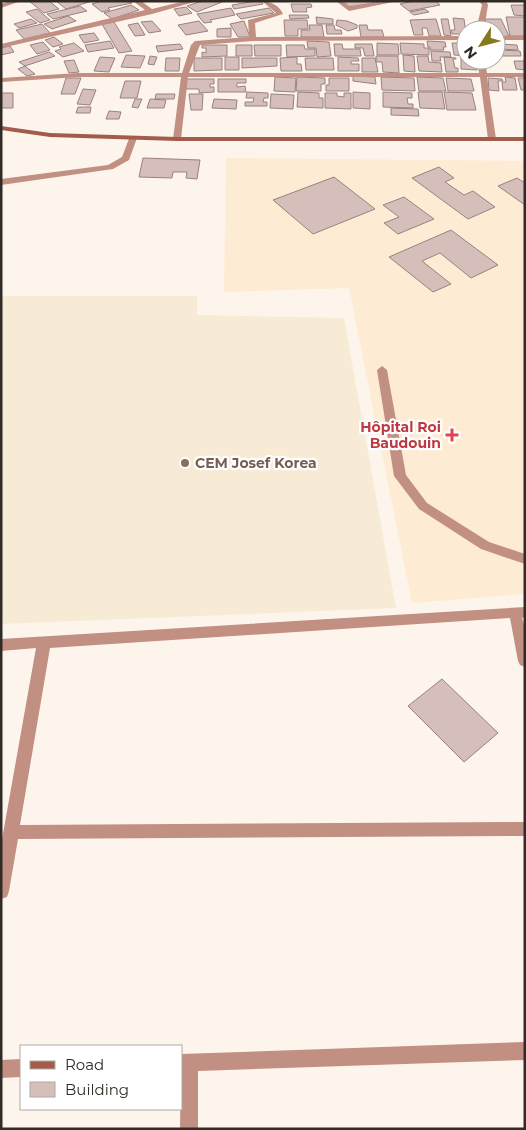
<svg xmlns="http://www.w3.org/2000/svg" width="526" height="1130" font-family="Montserrat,sans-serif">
<rect width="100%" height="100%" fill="#fdf5eb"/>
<path fill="#feebd3" d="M226,158L525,161V594L412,603L349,288L224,292Z"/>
<path fill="#f7ebd6" d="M1,296H197V315L344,318L396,608L1,624Z"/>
<path fill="#d6bebb" stroke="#98827f" d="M29,1H49L59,9L44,13Z
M56,1H92L66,9Z
M102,1H129L132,3L108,8L110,10L102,12L92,4Z
M202,1H221L222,2L197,12L187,6Z
M256,1H261L263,4L234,9L232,5Z
M343,1H373L374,3L348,7Z
M414,1H436L440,5L409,11L400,4Z
M291,4H311L312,7L306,8L307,12H293Z
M131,5L139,10L112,19L104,13Z
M511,5H525V16L514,15Z
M80,6L87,11L53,19L47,14Z
M186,7L192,13L179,16L174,9Z
M231,8L235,15L210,20L212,22L204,23L197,14Z
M269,8L274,13L241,19L236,14Z
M37,9L50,20L40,23L26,12Z
M425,9L429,12L414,15L410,12Z
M289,15H308L309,18L290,19Z
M68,16L76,21L52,29L44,24Z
M316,17L333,19V24H317Z
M506,17H525V36H510Z
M453,18L464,19L466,34H452L451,30H455Z
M31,19L37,23L19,28L14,24Z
M436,19L441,36H429L427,28H422L423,35H414L410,20Z
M441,19H448L451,36L444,35Z
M485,19H501L509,36L496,37V30H489Z
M284,20H307L308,29H298V36H285Z
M337,20L347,21L357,25V28L348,31L336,25Z
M152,21L161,31L149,33L141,22Z
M199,21L208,31L186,35L178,25Z
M244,21L250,37H238L230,24Z
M114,22L132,51L119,53L102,24Z
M138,23L145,35L135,36L128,25Z
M42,24L50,33L24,39L16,30Z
M309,25H322L324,37H301V30H310Z
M326,25H334L335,30H341L342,34H327Z
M359,25H367L368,30H382L384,37H361Z
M231,28V37H217V29Z
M94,33L99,40L84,43L79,35Z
M54,37L63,44L53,47L45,40Z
M110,41L114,48L88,52L85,45Z
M307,41L329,42L331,56L317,57L316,48H308Z
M427,41L445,42L446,47H443L444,50H430V47H428Z
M43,42L50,50L37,54L30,45Z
M74,43L84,51L63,57L55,51L61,49L59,47Z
M377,43L398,44L399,55H377Z
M400,43L424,44V48H429V55L401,54Z
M452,43H466V56L454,55Z
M180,44L183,49L158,52L156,46Z
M334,44H342L343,49H360L361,56H335Z
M355,44H372L374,56H365L363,48H355Z
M499,44L517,45L518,50L500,49Z
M202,45H227V56L202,57V52L206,53V48H202Z
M236,45H252V56H236Z
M254,45H281V56H255Z
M286,45H304L305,49H315V56L287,57Z
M10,46L14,52L1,55V48Z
M500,50L520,51L521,56H501Z
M431,51L450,52L451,57H440L441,61H432Z
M49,52L55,56L25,66L19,62Z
M126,55L145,56L140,68L121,67Z
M403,55L414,56L415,72L404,71Z
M150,56L157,57L154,65L148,64Z
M376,56H398L399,73L383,72L382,62H376Z
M417,56H428L429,62L441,63L442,72L419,71Z
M100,57L115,58L109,72L94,71Z
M225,57H239V70H225Z
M297,57V64H301L302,71H281L280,58Z
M338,57L358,58L359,61H351V64H359V71H338Z
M444,57L456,58V59H453L455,68H458V72H446Z
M461,57L471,60V65H477V70L461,69Z
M166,58H180L179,71H165Z
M194,58H222V70L194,71Z
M242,58H277V66L242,68Z
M305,58H333L334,70H306Z
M362,58H375L378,72H362Z
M74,60L79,72L69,73L64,61Z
M514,61H525V70L516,69Z
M25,66L35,74L27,76L18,69Z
M353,76L375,77L376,84L353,81Z
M275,77L296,78L295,92L274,91Z
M297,77L325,78V84H321V91H296Z
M381,77L414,78L415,91L382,90Z
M417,77L443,78L446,91H419Z
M505,77L515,78L517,90H503L502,82H506Z
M66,78H81L75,94H61Z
M329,78H349V91H326V85H329Z
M446,78L471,79L474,91H448Z
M488,78L502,79L503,81H498L499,91L489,90Z
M518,78H525V90H521Z
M186,79H214V84H210V87H214V92L199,93V89H186Z
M218,79H246V83H237V87L245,86L246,92H218Z
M125,81H141L137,98H120Z
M83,89L96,90L90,105L77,104Z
M247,92L268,93V98H264L263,102H267V106H245V102H253L254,98H246Z
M298,92L319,93V98H323V108L297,107Z
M353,92L370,93V109L353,108Z
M383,92L412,93V98H407L408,104H413V108L383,107Z
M418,92H442L445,109L420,108Z
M444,92L472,93L476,110H447Z
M1,93H13V108H1Z
M325,93H337V96L344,97V93H351V109L325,108Z
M156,94H175L174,99H155Z
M189,94H203L202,110H191Z
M271,94L294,95L293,109L270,108Z
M135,99H142L138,108L132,107Z
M150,99L166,100L164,108H147Z
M214,99L237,100L236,109L212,108Z
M78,107H91L90,113H76Z
M391,108L418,109L419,116L391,115Z
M109,111L121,112L119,119H106Z
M143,158L200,160L197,179L186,178L187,172H173L172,178L139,177Z
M439,167L454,178L445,182L464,195L473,191L495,207L468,219L412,178Z
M334,177L375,209L313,234L273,200Z
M517,178L525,183V205L498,186Z
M404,197L434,219L398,234L384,223L399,217L383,205Z
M451,230L498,265L471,278L440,253L422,261L451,284L433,292L389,257Z
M442,679L498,733L464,762L408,706Z"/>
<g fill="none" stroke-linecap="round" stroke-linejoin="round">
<path fill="#c28f83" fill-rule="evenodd" d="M130,136L137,138L129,160L113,169L1,185V179L108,165L122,157Z
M382,366L387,370L406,475L427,503L489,542L525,554V564L481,549L419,509L394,476L377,370Z"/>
<path fill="#c28f83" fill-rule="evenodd" d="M10,1H21L1,8V4Z
M133,1H141L152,9L185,1H198L152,14L1,48V44L145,10Z
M262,1C270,1 280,6 283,14L255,23L256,37L466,36V40L253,41L200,45L189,73H479L477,60H485L487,73H525V77H487L496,139L492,141L488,139L480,77H188L181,139L177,141L173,139L181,77H78L1,82V78L78,73H182L191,45L195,41L249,37L248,20L276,13Z
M336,1H344L350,7L382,1H398L349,11Z
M479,1H486L488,5L484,30H476L482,5Z
M496,36H525V40H496Z
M525,607V617L522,618L525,628V667L520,665L518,661L510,618L50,648L20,825L525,822V836L18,839L9,891L7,897L1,899V845L36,648L1,651V639Z
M525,1042V1060L198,1071V1129H180L181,1054Z
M21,1059V1077L1,1078V1060Z"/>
<path fill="#a35c4c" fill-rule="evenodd" d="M1,126L50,133L177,137H525V141H177L50,137L1,130Z"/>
</g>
<path fill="#e0444e" stroke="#fff" stroke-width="2" d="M449.5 427.5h5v5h5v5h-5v5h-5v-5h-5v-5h5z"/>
<circle fill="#8d6e63" stroke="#fff" stroke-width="2" cx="185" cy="463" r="5"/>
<g text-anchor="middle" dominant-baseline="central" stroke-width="4.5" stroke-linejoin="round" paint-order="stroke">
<g font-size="14" font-weight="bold" fill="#be3a42" stroke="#fff" text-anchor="end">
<text x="441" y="427">Hôpital Roi<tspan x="441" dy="16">Baudouin</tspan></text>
</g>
<g font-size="14" font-weight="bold" fill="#785e54" stroke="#fff" text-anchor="start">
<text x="195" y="463">CEM Josef Korea</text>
</g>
</g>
<rect width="526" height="1130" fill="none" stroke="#302b24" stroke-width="5"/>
<rect x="20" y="1045" width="162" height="65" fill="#ffffff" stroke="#acaaa7"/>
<rect x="30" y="1061" width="25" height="8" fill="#a35c4c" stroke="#acaaa7"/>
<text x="65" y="1070" font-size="15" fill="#302b24">Road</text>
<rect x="30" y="1082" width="25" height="15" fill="#d6bebb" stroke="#acaaa7"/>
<text x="65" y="1095" font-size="15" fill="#302b24">Building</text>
<g transform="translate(481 45) rotate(234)"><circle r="24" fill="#ffffff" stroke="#acaaa7"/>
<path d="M0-4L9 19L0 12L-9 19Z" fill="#84791e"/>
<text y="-8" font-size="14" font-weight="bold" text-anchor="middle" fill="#302b24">N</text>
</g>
</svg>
